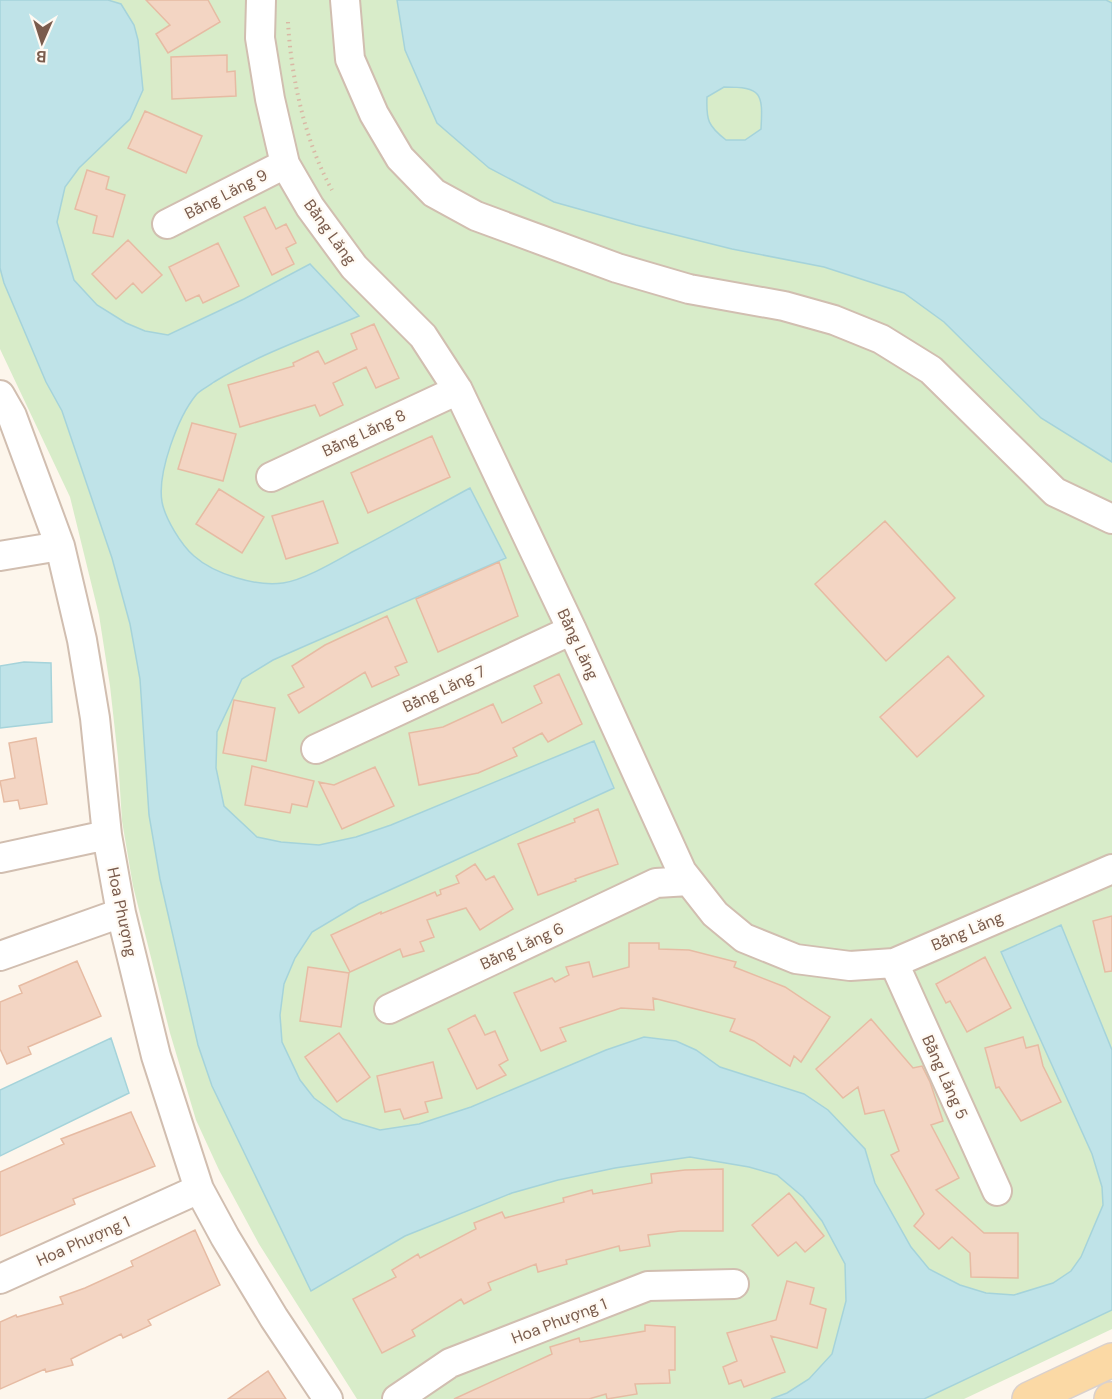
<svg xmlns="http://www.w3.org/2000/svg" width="1112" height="1399" font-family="'DM Sans',sans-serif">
<rect width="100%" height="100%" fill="#fdf6ec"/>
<path fill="#d8ecc9" d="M0,0H1112V1329L964,1399H357L259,1244L219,1170L196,1120L170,1033L133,886L122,821L118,758L110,686L99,615L70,497L0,349Z"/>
<path fill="#bfe3e8" stroke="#a5d3da" stroke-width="1.5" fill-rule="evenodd" d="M0,0H108L121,4L134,25L138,40L143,90L130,119L79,168L65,187L57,222L74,280L97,305L126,323L145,331L168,335L244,299L310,264L359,316C310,337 259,354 214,382C209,386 200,390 196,395C178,417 157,473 162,502C165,518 181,545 194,556C214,574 257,587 283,583C304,580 336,561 354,551C393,531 431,509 470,488L506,558L273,660L242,679L217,732L216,768L224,806L257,837L281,842L319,845L356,837L391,825L594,741L614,788L359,904L312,932L295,958L284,984L280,1015L282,1042L300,1080L314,1098L343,1119L380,1130L419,1124L471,1107L606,1050L644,1037L676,1041L696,1050L720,1067L804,1094L828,1110L865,1149L875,1183L911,1247L929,1269L960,1285L986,1293L1014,1295L1053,1283L1071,1271L1081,1257L1103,1205L1102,1187L1092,1154L1001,952L1061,925L1112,1050V1310L924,1399H771L787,1393L809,1379L832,1354L846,1301L845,1264L822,1221L803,1197L777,1175L749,1167L690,1157L615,1168L558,1180L512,1193L405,1236L311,1291L212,1086L198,1045L160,879L149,815L140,679L130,624L112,558L62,411L46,382L4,283L0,268Z
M397,0H1106L1112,3V462L1041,418L944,322L904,293L824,267L732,249L636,225L554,202L489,168L437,123L405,50ZM724,87C762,87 763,93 761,129L745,140H726C708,126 706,120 707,97Z
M24,662L51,663L52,722L0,728V666Z
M111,1038L129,1093L0,1156V1090Z"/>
<path fill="#f3d5c3" stroke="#e6bba3" stroke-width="1.5" d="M146,0H208L220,22L168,53L156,34L170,25Z
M227,55V72L235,71L236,96L172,99L171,57Z
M145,111L202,136L186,173L128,148Z
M87,170L109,177L106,189L125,195L113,237L93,233L97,216L75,209Z
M265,207L276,229L286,224L296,243L286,248L294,264L272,275L244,217Z
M128,240L162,275L142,293L133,283L116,299L92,274Z
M218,243L239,286L203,303L199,295L186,301L169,267Z
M374,324L399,378L376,388L366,367L333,383L343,405L320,416L315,405L240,427L228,385L294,366L293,363L318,351L325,364L357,349L351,334Z
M192,423L236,434L223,481L178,469Z
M432,436L450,477L368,513L351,473Z
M219,489L264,517L242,553L196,524Z
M323,501L338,543L286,559L272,516Z
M885,521L955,598L886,661L815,584Z
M499,562L518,616L438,652L416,599Z
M387,616L407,662L395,667L399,675L372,687L365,672L299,713L288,695L304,687L292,666L325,645Z
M948,656L984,696L917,757L880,717Z
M559,674L582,724L548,742L542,733L513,748L517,756L478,773L419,785L409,733L443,727L493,704L502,723L542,703L534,686Z
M234,700L275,708L266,761L223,753Z
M36,738L47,804L20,809L18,800L4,802L0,781L15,778L9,743Z
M252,766L314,781L307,807L292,804L290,813L245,805Z
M375,767L394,806L342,829L319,782L334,785Z
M598,809L618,864L575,879L576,881L538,895L518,844L575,822L574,819Z
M475,864L486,880L494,876L513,909L480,930L466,908L427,920L434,937L420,942L424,951L403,957L400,949L350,972L331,935L381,912V914L435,892L437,896L441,894L440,890L459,883L456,876Z
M1112,916V971L1105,972L1093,921Z
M629,943H659V949L689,950L736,962L734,967L785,987L830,1017L801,1062L794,1056L790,1066L754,1041L730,1031L735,1019L653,998L654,1010L621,1008L560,1028L566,1041L541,1051L514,993L552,978L555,982L569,975L566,967L589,962L593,977L629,967Z
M985,957L1011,1008L967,1032L950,1001L946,1003L936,984Z
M77,961L101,1016L28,1047L31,1054L7,1064L0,1049V1002L22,993L19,986Z
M308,967L349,973L341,1027L300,1021Z
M475,1015L485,1035L495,1031L508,1060L499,1065L506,1075L477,1089L448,1029Z
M871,1019L913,1068L922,1066L930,1082L943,1121L931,1125L959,1178L936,1190L984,1233H1018V1278L971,1277L970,1253L952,1237L939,1249L914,1226L924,1214L891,1155L899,1151L884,1110L865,1114L858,1087L843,1098L816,1069Z
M339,1033L370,1077L337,1102L305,1057Z
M1023,1037L1026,1048L1038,1045L1043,1066L1061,1102L1021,1121L999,1087L996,1088L985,1048Z
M433,1062L442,1098L425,1102L428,1112L404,1119L400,1109L385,1112L377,1076Z
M131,1112L155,1166L73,1199L75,1204L0,1236V1172L64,1144L61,1139Z
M723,1169V1231H680L648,1235L650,1246L620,1251L619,1246L566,1260L567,1264L538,1272L536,1264L488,1283L491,1290L464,1304L461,1299L412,1330L415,1336L382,1353L353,1299L396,1277L392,1270L418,1254L420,1258L476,1229L474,1223L502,1212L505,1218L564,1202L563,1198L592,1190L593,1194L652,1183L651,1174L685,1170Z
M789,1193L824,1236L805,1252L796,1242L778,1256L752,1225Z
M195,1230L220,1285L148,1320L151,1325L123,1338L121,1334L71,1359L73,1365L46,1372L45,1369L0,1389V1322L16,1315L17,1317L63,1304L60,1297L85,1288L133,1266L131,1261Z
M787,1281L814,1288L810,1304L826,1309L817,1348L771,1336L785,1372L744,1387L741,1380L729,1384L723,1367L737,1361L727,1333L776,1320Z
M645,1325L675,1327V1370H669L670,1383L635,1384L637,1394L607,1399L606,1394L589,1399H454L552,1354L550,1347L579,1338L580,1342L645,1331Z
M268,1371L286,1399H228Z"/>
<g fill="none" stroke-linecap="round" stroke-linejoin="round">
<defs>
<path id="minor" d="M261,0L260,38L270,99L285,164L310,207L354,267L423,336L458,390L572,630L682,872L715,914L744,938L796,959L850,966L894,963L1112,869
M345,0L350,59L374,114L400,158L434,193L476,216L617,268L689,289L784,306L834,320L881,339L931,370L1055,492L1112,519
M167,224L285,164
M0,395L12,416L60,546L82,640L95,718L107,835L121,913L156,1056L199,1189L225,1237L274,1318L328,1399
M271,477L458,390
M0,556L60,546
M316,749L572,630
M0,858L107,835
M0,956L121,913
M894,963L997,1191
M389,1009L656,883L689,881
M0,1279L199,1189
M397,1399L450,1363L648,1286L734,1284"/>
<path id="major" d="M1029,1399L1112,1360
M1111,1399H1112"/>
</defs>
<use href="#minor" stroke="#d1beb0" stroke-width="32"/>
<use href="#major" stroke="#dad1cd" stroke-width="36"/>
<path stroke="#d9b8a5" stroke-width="4" stroke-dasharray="1.5 4.5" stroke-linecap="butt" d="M288,22C291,77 305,142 332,190"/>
<use href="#minor" stroke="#fff" stroke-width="28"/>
<use href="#major" stroke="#fbd9a5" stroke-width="33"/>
</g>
<g text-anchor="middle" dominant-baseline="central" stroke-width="4.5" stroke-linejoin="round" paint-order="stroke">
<g font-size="16" fill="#7a5c4d" stroke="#fffaf3">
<text transform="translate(226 194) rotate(-27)">Bằng Lăng 9</text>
<text transform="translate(330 232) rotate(54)">Bằng Lăng</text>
<text transform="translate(364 433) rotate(-25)">Bằng Lăng 8</text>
<text transform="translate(578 644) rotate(65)">Bằng Lăng</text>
<text transform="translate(444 689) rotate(-25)">Bằng Lăng 7</text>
<text transform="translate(122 912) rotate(78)">Hoa Phượng</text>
<text transform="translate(967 931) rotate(-23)">Bằng Lăng</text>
<text transform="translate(522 946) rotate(-25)">Bằng Lăng 6</text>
<text transform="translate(945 1077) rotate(66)">Bằng Lăng 5</text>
<text transform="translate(83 1241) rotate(-24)">Hoa Phượng 1</text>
<text transform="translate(559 1321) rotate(-21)">Hoa Phượng 1</text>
</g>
</g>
<g transform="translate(42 42) rotate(183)" stroke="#fffaf3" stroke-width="4.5" paint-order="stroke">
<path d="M0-4.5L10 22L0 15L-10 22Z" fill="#7a5c4d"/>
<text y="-9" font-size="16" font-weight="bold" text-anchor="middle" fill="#7a5c4d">B</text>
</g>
</svg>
